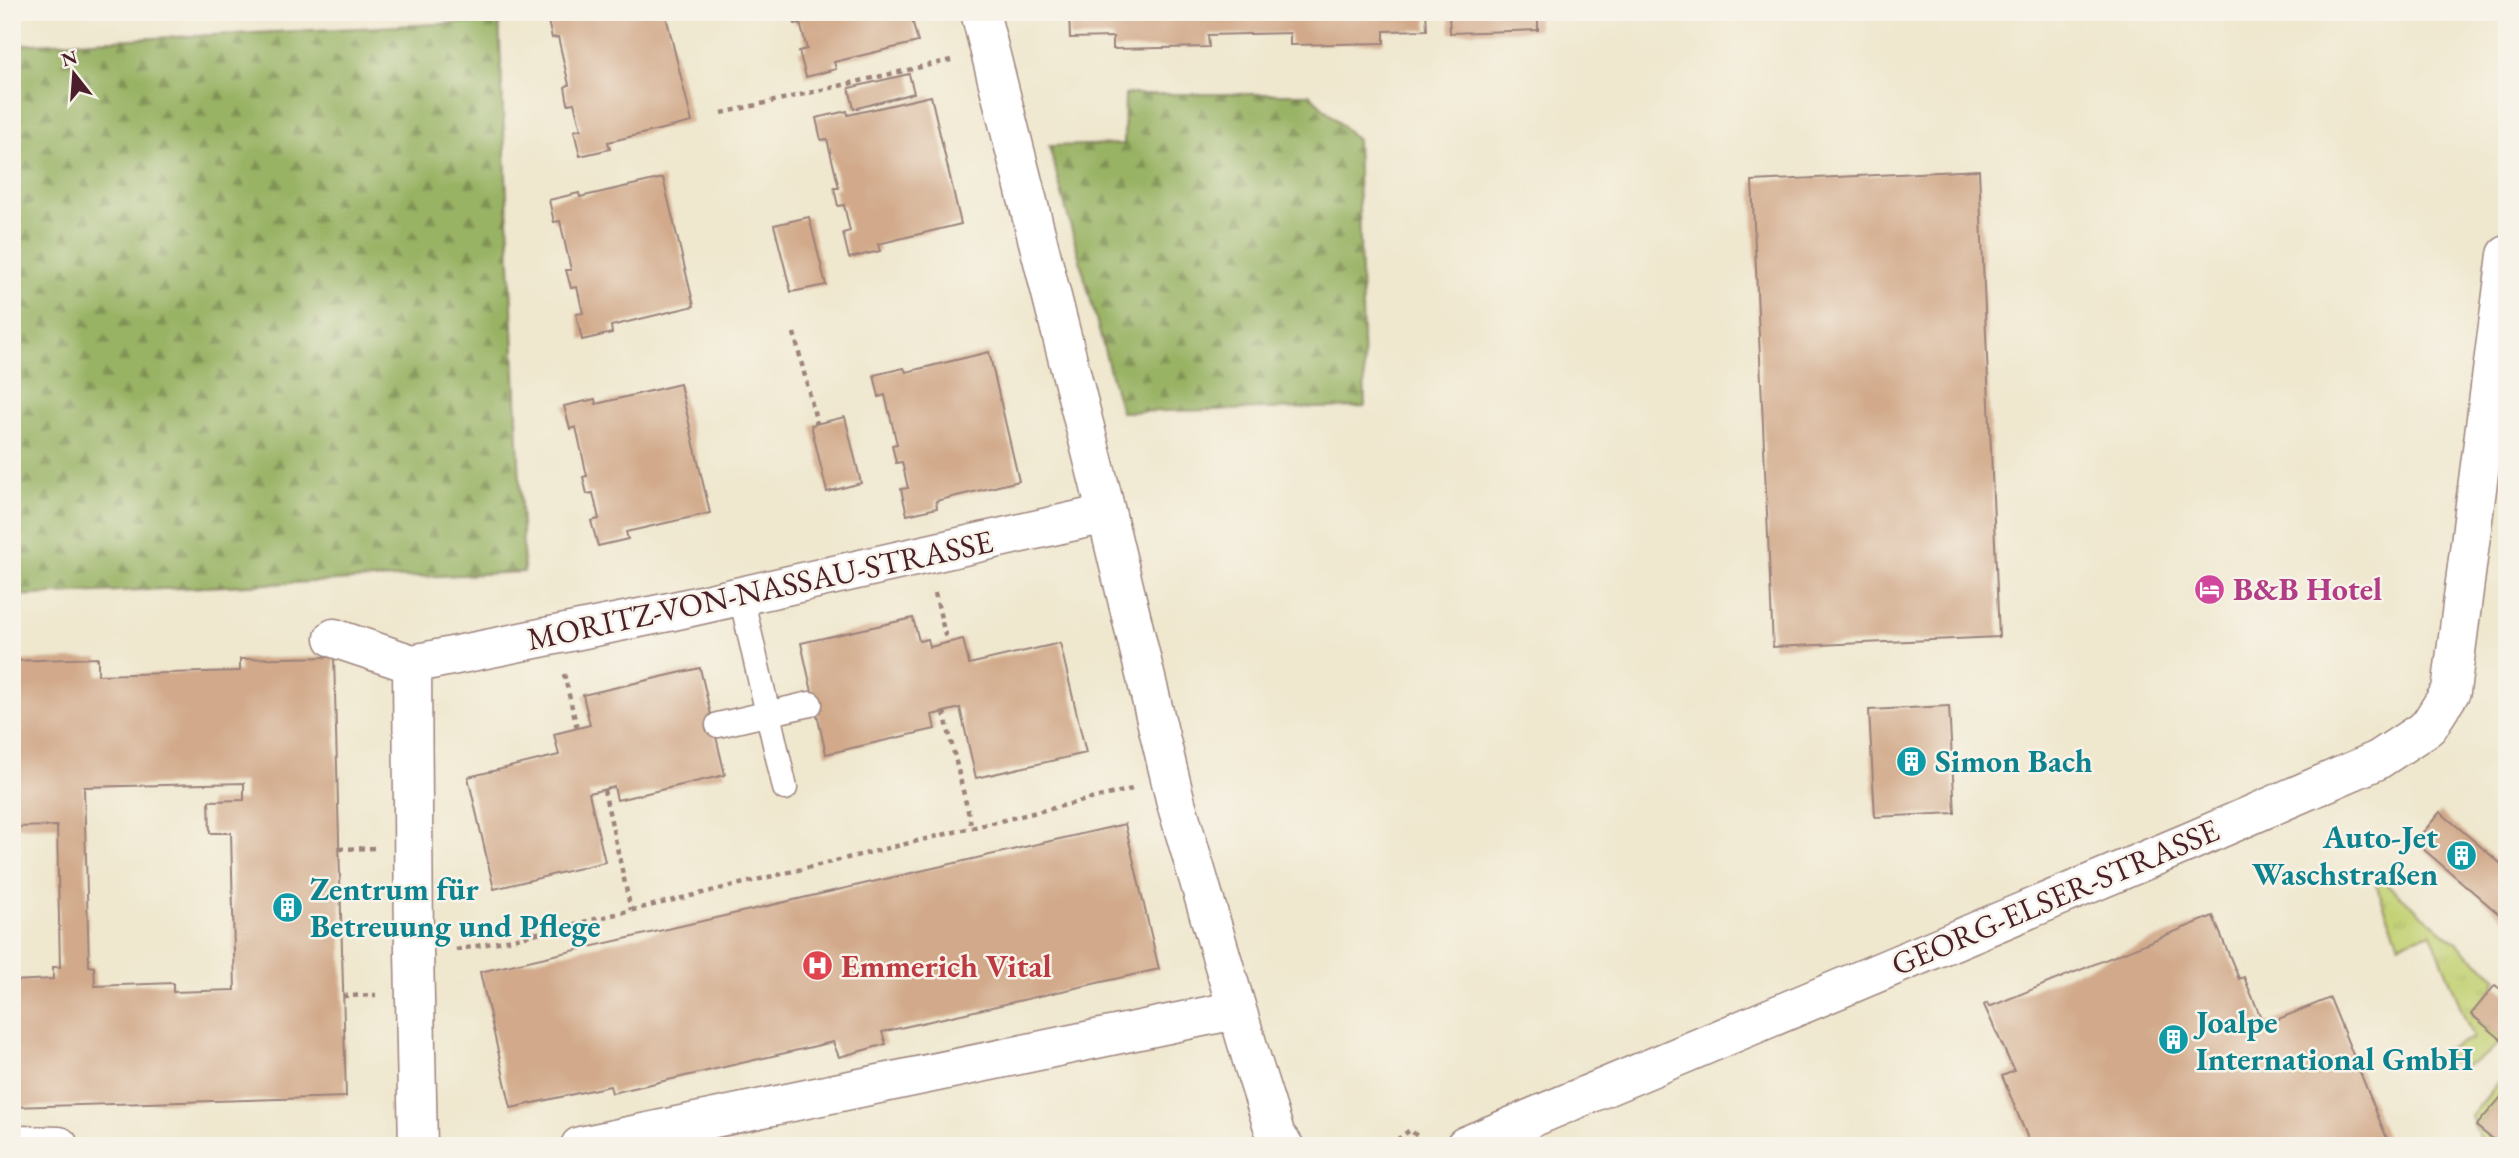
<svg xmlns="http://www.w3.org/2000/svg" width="2519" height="1158" font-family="'EB Garamond',serif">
<defs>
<pattern id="grass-tufts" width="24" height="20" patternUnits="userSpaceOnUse" patternTransform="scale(1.75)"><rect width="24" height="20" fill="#c2d173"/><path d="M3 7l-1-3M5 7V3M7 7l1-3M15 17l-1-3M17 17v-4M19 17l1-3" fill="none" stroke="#a8b364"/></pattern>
<pattern id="forest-firs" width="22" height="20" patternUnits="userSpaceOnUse" patternTransform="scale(1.75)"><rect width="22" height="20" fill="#99b365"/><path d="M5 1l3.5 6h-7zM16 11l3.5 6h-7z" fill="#7f9153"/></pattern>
</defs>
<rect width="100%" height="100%" fill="#f7f3e8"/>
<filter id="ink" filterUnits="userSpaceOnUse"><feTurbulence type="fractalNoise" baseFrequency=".0143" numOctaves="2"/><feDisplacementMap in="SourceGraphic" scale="14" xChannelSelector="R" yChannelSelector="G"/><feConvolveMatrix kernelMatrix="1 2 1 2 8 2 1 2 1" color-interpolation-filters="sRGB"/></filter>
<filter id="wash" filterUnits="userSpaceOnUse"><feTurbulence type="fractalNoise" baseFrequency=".00686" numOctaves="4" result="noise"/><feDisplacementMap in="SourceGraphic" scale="28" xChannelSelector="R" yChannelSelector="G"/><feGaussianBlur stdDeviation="1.57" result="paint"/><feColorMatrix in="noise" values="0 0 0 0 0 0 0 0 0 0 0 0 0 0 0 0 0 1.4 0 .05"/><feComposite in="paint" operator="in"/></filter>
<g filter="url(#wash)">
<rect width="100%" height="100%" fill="#efe7ce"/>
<path fill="url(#grass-tufts)" stroke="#86784f" stroke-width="2" d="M2382,880L2497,978L2493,983L2495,985L2472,1014L2502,1040C2488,1056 2456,1081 2442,1050L2473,1038L2431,933L2399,944L2376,885Z
M2507,1072V1090L2477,1125L2501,1146H2482L2471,1116Z"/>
<path fill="url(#forest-firs)" stroke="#726948" stroke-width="2" d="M499,21L524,572L12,596V45Z
M1125,94H1309L1357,140L1365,407L1121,412L1049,146L1124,144Z"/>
<g id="blocks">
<path fill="#d2aa8b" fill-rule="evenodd" d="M563,12H665L692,122L608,142L610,149L580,156L574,131L581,129L574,103L568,104L565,87L569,85L558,37L552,38L547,17Z
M792,12H910L918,42L834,62L836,69L806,77L799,51L807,49L800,23L795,24Z
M1069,12H1426L1427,30L1384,31V43L1290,45V33L1208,35L1209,47L1113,49V37L1070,38Z
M1449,12H1538V30L1450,33Z
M909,74L914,93L854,109L849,88Z
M931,96L961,224L878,244L880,251L849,258L843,233L850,231L844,205L838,206L834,188H839L827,139L821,140L816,118L847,111L848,115Z
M1979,170L1999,637L1773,647L1752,181Z
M663,178L694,306L611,326L612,333L582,340L576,314L583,313L577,287L571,288L566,270H571L560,221L554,222L549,200L579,193L580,197Z
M809,217L826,285L791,292L774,225Z
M989,352L1019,481L936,501L937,508L907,515L901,489L908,488L902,462L896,463L892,445L897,444L885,395L879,397L874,375L904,368L906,372Z
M680,384L710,513L626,532L628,539L598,546L591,521L599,519L593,493L587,494L583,477L587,476L576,427L570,429L564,406L595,399L596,404Z
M845,417L861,483L827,492L811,425Z
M913,618L919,641L928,639L930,647L963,639L969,664L1060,643L1086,753L976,778L960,708L932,715L935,729L826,754L801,643Z
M334,657L346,1097L12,1107V981L53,979V967H60L57,826L12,827V661L98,658V675L240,671V659ZM244,783V800L209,801L210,833H231L235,990L173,992V983L95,986L94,967L89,966L84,787Z
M700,668L725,775L617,800L614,787L589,793L605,862L494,889L468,777L559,755L554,734L590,725L583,695Z
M1949,706L1955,813L1875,817L1869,710Z
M2440,812L2507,869V921L2415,842Z
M1125,824L1159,969L882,1032L886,1044L839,1057L833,1042L612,1093L610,1086L511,1108L480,972Z
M2213,916L2239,979L2244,977L2264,1025L2330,998L2390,1146H2031L2002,1076L2014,1071L1984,1005L1987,1003L1989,1007Z
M2495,985L2507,994V1034L2502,1040L2471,1014Z
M2507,1090V1145L2501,1146L2476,1126Z"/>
</g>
</g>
<g filter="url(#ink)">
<use href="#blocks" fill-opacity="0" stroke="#9c837c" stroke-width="2"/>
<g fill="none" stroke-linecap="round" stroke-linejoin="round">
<defs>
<path id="lane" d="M741,596L785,788
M718,725L810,704"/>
<path id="street" d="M980,12L1101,491L1176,803L1254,1067L1276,1136L1284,1146
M334,638L412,664L669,612L1106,514
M412,664L414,950L418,1146
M17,1145L59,1146
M580,1146L1236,1010
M1465,1146L2189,842L2378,760L2428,727L2451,691L2507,255"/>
</defs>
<use href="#lane" stroke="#9c837c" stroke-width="27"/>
<use href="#street" stroke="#9c837c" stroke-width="41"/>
<path stroke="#9c837c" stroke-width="4.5" stroke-dasharray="5 5" stroke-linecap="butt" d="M722,113L951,60
M794,333L817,424
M935,593L947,643
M564,674L577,728
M944,712L972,828
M604,790L631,910
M339,849L374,848
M456,950L513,939L1132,789
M343,996L376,995
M1389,1146L1410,1130L1423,1141"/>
<use href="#lane" stroke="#fff" stroke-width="24"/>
<use href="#street" stroke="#fff" stroke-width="38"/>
</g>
</g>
<defs>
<symbol id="hotel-disc" viewBox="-11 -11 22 22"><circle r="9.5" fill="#d1479c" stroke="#f7f3e8"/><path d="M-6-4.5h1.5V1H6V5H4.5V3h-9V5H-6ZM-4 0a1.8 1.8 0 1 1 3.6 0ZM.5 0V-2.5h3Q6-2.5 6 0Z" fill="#fff"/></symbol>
<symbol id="building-disc" viewBox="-11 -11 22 22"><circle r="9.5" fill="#0f9aa8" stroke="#f7f3e8"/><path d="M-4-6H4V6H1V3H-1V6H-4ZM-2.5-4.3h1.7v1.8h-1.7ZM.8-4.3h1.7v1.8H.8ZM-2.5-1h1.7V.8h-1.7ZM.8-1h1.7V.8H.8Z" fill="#fff"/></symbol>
<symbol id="hospital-disc" viewBox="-11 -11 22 22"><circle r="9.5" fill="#e0444e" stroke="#f7f3e8"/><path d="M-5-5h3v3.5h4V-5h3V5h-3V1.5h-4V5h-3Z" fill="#fff"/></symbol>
</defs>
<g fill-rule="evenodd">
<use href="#hotel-disc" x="2192" y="572" width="35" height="35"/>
<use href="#building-disc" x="1894" y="744" width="35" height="35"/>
<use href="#building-disc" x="2444" y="838" width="35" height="35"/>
<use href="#building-disc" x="270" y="890" width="35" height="35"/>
<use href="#hospital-disc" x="800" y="948" width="35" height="35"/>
<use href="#building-disc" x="2156" y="1022" width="35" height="35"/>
</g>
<g text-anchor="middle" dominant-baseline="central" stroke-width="5" stroke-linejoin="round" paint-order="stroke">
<g font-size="32" font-weight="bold" fill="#b23c85" stroke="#f7f3e8" text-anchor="start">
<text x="2233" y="589">B&amp;B Hotel</text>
</g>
<g font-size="32" fill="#4a1f2b" stroke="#f7f3e8">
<text transform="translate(760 590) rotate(-12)">MORITZ-VON-NASSAU-STRASSE</text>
<text transform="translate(2055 897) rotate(-23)">GEORG-ELSER-STRASSE</text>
</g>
<g font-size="32" font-weight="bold" fill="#0d838f" stroke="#f7f3e8" text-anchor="start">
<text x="1935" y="761">Simon Bach</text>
<text x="2438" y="837" text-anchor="end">Auto-Jet<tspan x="2438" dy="37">Waschstraßen</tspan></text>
<text x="310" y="889">Zentrum für<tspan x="310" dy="37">Betreuung und Pflege</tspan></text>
<text x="2196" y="1022">Joalpe<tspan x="2196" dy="37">International GmbH</tspan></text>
</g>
<g font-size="32" font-weight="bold" fill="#be3a42" stroke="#f7f3e8" text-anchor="start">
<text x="841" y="966">Emmerich Vital</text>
</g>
</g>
<rect width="2519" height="1158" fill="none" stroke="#f7f3e8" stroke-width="42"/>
<g transform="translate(74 74) rotate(343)" stroke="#f7f3e8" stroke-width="5" paint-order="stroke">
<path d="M0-5L12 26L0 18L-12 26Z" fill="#4a1f2b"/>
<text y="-10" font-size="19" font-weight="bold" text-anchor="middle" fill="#4a1f2b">N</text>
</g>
</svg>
